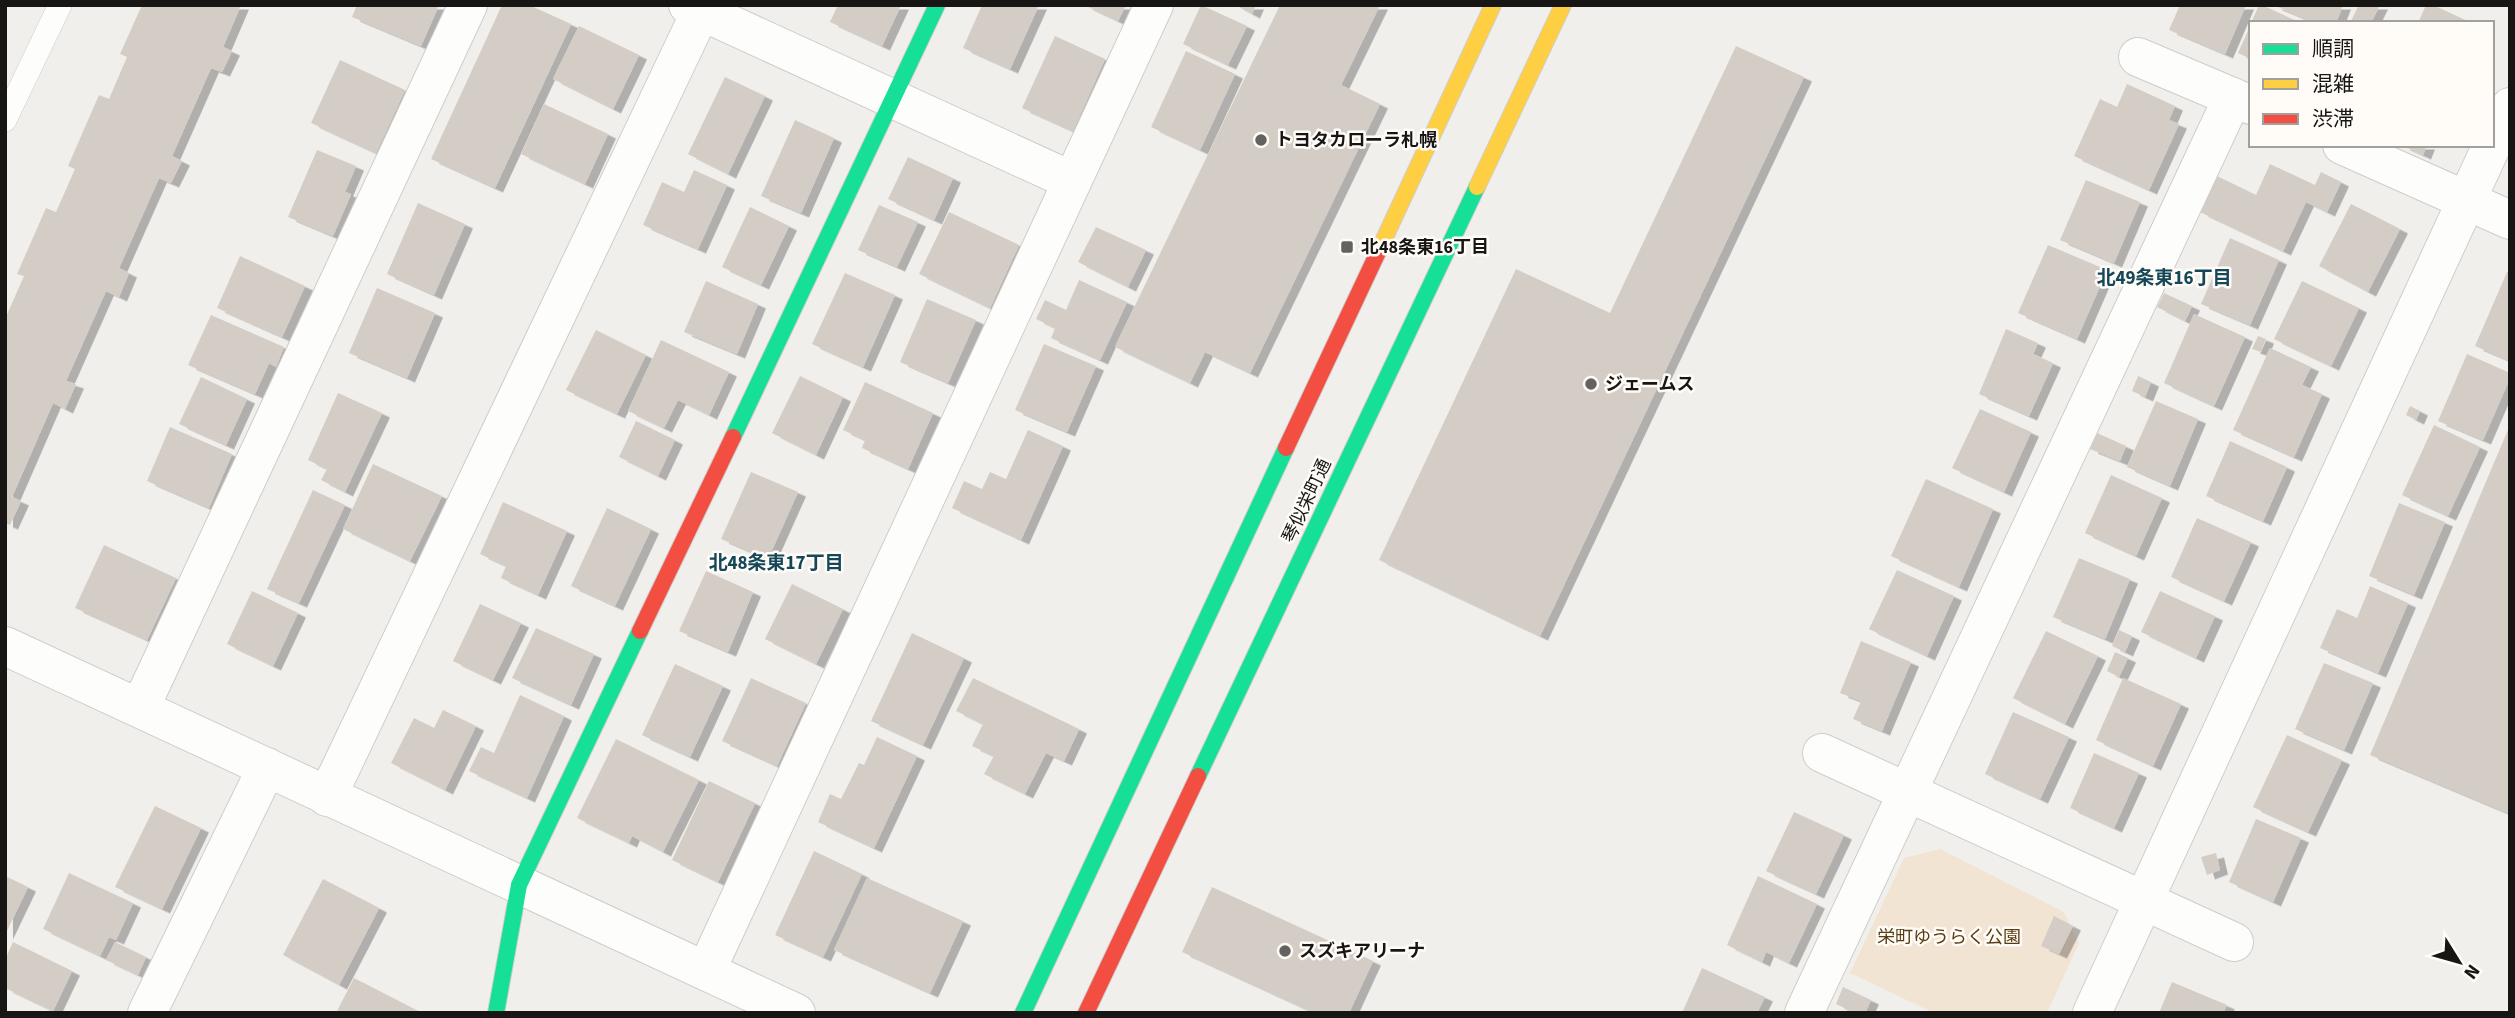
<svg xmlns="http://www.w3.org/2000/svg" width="2515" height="1018" font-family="'Source Sans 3','Noto Sans JP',sans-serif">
<defs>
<filter id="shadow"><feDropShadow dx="8" dy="4.5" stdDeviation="0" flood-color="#0004"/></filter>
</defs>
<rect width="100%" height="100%" fill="#f1efec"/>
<path fill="#f2e4d3" d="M1940,849L2064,912L2079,943L2047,1013H1934L1850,973L1904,858Z"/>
<path fill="#d4cdc6" filter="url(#shadow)" d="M142,5H241L223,47L232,51L222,72L211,68L172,156L182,161L171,183L159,178L119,268L129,273L119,297L106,291L66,381L76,384L65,409L53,403L12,497L21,501L10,525L5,523V319L24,276L17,274L46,208L56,212L75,169L68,166L99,95L109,99L127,57L120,54Z
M357,5H439L421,46L352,17Z
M502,5H529L571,24L495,188L431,159Z
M838,5H901L882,46L830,22Z
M982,5H1039L1010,69L963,48Z
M1084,5H1126L1118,21Z
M1201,5L1247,26L1228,65L1183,44Z
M1235,5H1256L1252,14Z
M1280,5H1380L1341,85L1380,104L1250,373L1205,352L1190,383L1115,347Z
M2180,5H2246L2225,54L2169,30Z
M2259,5H2262L2301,23H2251Z
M2273,5H2343L2336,23H2316Z
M2359,5H2380L2371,23H2350Z
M2426,5H2433L2472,23H2418Z
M2251,24V59L2238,53Z
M579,26L639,55L613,109L553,79Z
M1055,36L1105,59L1073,131L1022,108Z
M1736,46L1804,77L1540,636L1379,560L1516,269L1610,313Z
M1186,51L1235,74L1200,150L1151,127Z
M340,60L405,90L376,153L311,123Z
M725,77L765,96L728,174L688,154Z
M2127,84L2175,106L2169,120L2179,124L2149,190L2074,156L2100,99L2117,107Z
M544,104L608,134L585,184L521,154Z
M795,120L834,138L801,213L761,196Z
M2401,145H2427L2423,155Z
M317,150L356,166L345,192L351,194L333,236L288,217Z
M908,157L953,178L934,220L888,199Z
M2270,164L2315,185L2321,172L2341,182L2327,212L2306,202L2283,251L2200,212L2217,176L2256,195Z
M694,170L727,185L698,249L643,225L662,182L684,192Z
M2086,180L2140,202L2114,263L2060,240Z
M418,203L465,224L434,295L387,274Z
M2351,204L2400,229L2368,292L2319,266Z
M879,205L918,222L897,267L858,250Z
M750,207L789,226L761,285L722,267Z
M949,212L1019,245L990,308L919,274Z
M1096,227L1146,250L1128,287L1078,262Z
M2230,238L2279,260L2250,325L2201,304Z
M2048,245L2107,270L2077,339L2018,313Z
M240,256L305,286L282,337L217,308Z
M2507,272L2510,273V361L2475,346Z
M845,273L895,295L863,367L812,344Z
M1079,280L1127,302L1100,360L1051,338L1055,328L1036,319L1045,300L1066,310Z
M706,281L758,304L737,354L684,332Z
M2302,281L2359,308L2331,366L2274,339Z
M377,288L435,313L407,378L349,353Z
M2164,293L2192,306L2185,321L2157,307Z
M927,299L976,320L948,383L900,362Z
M2194,314L2245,337L2214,406L2164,383Z
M211,315L284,347L276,367L269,363L255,394L188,365Z
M2006,329L2038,343L2033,354L2053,363L2029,416L1979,394Z
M596,330L646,355L617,414L566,390Z
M2258,336L2266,339L2261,352L2252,349Z
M661,340L729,372L709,415L678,400L664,428L628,411Z
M1044,344L1096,366L1067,432L1015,410Z
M2270,348L2311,367L2302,385L2322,394L2294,457L2233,430Z
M2467,354L2510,373V378L2483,440L2438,421Z
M800,376L843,397L816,455L772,433Z
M2138,376L2151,382L2145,397L2132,391Z
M201,377L247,399L226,445L179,424Z
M865,382L933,413L908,469L862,448L865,440L843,430Z
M338,393L382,413L345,492L321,480L327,469L308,460Z
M2156,401L2198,419L2170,486L2127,467Z
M2410,406L2420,411L2416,420L2406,415Z
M1980,409L2031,432L2004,492L1952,468Z
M636,421L675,440L658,476L619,457Z
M2434,425L2480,447L2448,516L2402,495Z
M2510,425V814L2370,755Z
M170,427L232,454L209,508L147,481Z
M1028,430L1063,446L1021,540L952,508L964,481L982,489L990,472L1006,479Z
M2097,433L2126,446L2120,461L2090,449Z
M2230,441L2287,467L2263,521L2206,496Z
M373,464L442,496L410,561L343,529Z
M751,472L798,492L768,559L721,539Z
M2111,475L2162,498L2136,556L2085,533Z
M1926,479L1993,509L1959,587L1891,556Z
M313,490L345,505L299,603L267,589Z
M503,502L567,531L538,595L501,578L506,566L480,554Z
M2399,503L2445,522L2414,595L2369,576Z
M607,508L651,529L615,606L571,586Z
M2197,518L2251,542L2224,601L2171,577Z
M104,545L176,578L147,640L75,608Z
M2079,558L2130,579L2105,639L2053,617Z
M1897,570L1954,596L1927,656L1869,629Z
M706,571L753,592L728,652L679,631Z
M792,584L843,609L816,664L765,639Z
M2370,586L2408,603L2378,673L2320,648L2337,609L2357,618Z
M252,591L298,613L273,666L227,644Z
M2160,591L2215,616L2196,658L2141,632Z
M480,604L521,623L493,680L453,661Z
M536,628L594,654L571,705L512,678Z
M2119,630L2132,636L2125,652L2112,646Z
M2046,631L2098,656L2065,724L2013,698Z
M912,633L964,658L923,745L871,721Z
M1861,641L1911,662L1882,731L1853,719L1861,701L1840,693Z
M2115,652L2128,658L2119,677L2107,671Z
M2324,663L2373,683L2344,750L2295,729Z
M675,664L723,686L690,757L642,735Z
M751,678L806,703L777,766L722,741Z
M973,678L1079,729L1064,761L1046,753L1025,794L984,774L994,756L972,746L983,724L956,711Z
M2123,678L2181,704L2153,766L2096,740Z
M520,695L564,716L527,798L469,771L481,747L494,753Z
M443,710L476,726L445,790L391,763L414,718L434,728Z
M2013,712L2069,737L2040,799L1985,774Z
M2287,735L2342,760L2308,832L2253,807Z
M877,737L917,756L874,848L818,822L830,794L841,799L859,763L864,765Z
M616,739L699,780L663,852L632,836L629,843L577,818Z
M2094,753L2139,773L2114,828L2070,808Z
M709,781L755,803L718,882L672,860Z
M155,806L201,828L162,909L115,887Z
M1794,812L1844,835L1816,894L1766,871Z
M2256,819L2301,838L2273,902L2229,882Z
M814,851L862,874L823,957L775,935Z
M2216,853L2220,870L2207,875L2201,857Z
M69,873L133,903L116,940L109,937L100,956L43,929Z
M5,876L28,887L5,935Z
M1758,876L1817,904L1789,963L1766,952L1762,962L1727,945Z
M867,878L963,921L930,993L834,950Z
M323,879L379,908L339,985L283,955Z
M1212,887L1373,961L1349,1013H1315L1182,952Z
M2054,916L2073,926L2059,954L2041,946Z
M13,942L72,971L53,1011L5,988V960Z
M115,942L146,957L138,975L106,960Z
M1702,968L1765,997L1757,1013H1682Z
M354,978L422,1013H336Z
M2172,982L2227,1005L2223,1013H2159Z
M1843,987L1871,1000L1865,1013H1855L1836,1004Z"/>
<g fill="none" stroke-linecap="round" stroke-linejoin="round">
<defs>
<path id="lane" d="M5,120L60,5"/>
<path id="street" d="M688,5L1072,181
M2138,57L2251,105
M2342,145L2510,220
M2492,145L2510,107
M5,646L796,1013
M140,708L468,5
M1822,753L2234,942
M327,797L701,11
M706,971L1154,5
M147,1013L267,767
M1804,1013L2233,97
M2092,1013L2492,145"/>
<path id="fast" d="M733,437L937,5
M1198,776L1477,187
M496,1013L519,885L640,631
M1023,1013L1286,448"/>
<path id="slow" d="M1477,187L1563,5
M1379,250L1493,5"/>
<path id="jam" d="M1286,448L1379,250
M640,631L733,437
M1086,1013L1198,776"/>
</defs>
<use href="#lane" stroke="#cfcdcc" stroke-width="24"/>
<use href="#street" stroke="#cfcdcc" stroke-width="40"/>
<use href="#fast" stroke="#cfcdcc" stroke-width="18"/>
<use href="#slow" stroke="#cfcdcc" stroke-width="18"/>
<use href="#jam" stroke="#cfcdcc" stroke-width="18"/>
<use href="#lane" stroke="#fdfdfc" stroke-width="23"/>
<use href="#street" stroke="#fdfdfc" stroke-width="38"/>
<use href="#fast" stroke="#16e098" stroke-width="16"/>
<use href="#slow" stroke="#ffcf43" stroke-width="16"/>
<use href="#jam" stroke="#f24e42" stroke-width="16"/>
</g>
<g fill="#636260" stroke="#fffcf8" stroke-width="2.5">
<circle cx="1261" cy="140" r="7"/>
<rect x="1340" y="240" width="14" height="14" rx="3.5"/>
<circle cx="1591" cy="384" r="7"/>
<circle cx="1285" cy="951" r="7"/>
</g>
<g text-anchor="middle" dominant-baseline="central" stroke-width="5" stroke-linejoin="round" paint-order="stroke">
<g font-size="18" font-weight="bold" fill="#171614" stroke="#fffcf8" text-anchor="start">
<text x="1275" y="140">トヨタカローラ札幌</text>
<text x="1361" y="247">北48条東16丁目</text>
<text x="1605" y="384">ジェームス</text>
<text x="1299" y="951">スズキアリーナ</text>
</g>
<g font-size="18" fill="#171614" stroke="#fffcf8">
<text transform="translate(1307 501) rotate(-65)">琴似栄町通</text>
</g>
<g font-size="18" fill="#583c12" stroke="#fffcf8">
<text x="1949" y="937">栄町ゆうらく公園</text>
</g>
<g font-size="19" font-weight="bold" fill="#144758" stroke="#fffcf8">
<text x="2164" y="278">北49条東16丁目</text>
<text x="776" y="563">北48条東17丁目</text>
</g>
</g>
<rect width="2515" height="1018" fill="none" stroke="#171614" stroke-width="14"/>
<rect x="2249" y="21" width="245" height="126" fill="#fffcf8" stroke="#a2a09d" stroke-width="2"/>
<rect x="2263" y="44" width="35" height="10" fill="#16e098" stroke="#a2a09d" stroke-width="2"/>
<text x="2312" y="56" font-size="21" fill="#171614">順調</text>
<rect x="2263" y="79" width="35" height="10" fill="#ffcf43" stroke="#a2a09d" stroke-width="2"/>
<text x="2312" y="91" font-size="21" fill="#171614">混雑</text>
<rect x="2263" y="114" width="35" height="10" fill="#f24e42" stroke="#a2a09d" stroke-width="2"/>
<text x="2312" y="126" font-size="21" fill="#171614">渋滞</text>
<g transform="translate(2459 962) rotate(127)" stroke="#fffcf8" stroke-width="5" paint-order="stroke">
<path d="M0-5L12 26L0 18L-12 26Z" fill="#171614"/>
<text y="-10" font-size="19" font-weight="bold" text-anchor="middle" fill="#171614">N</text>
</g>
</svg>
